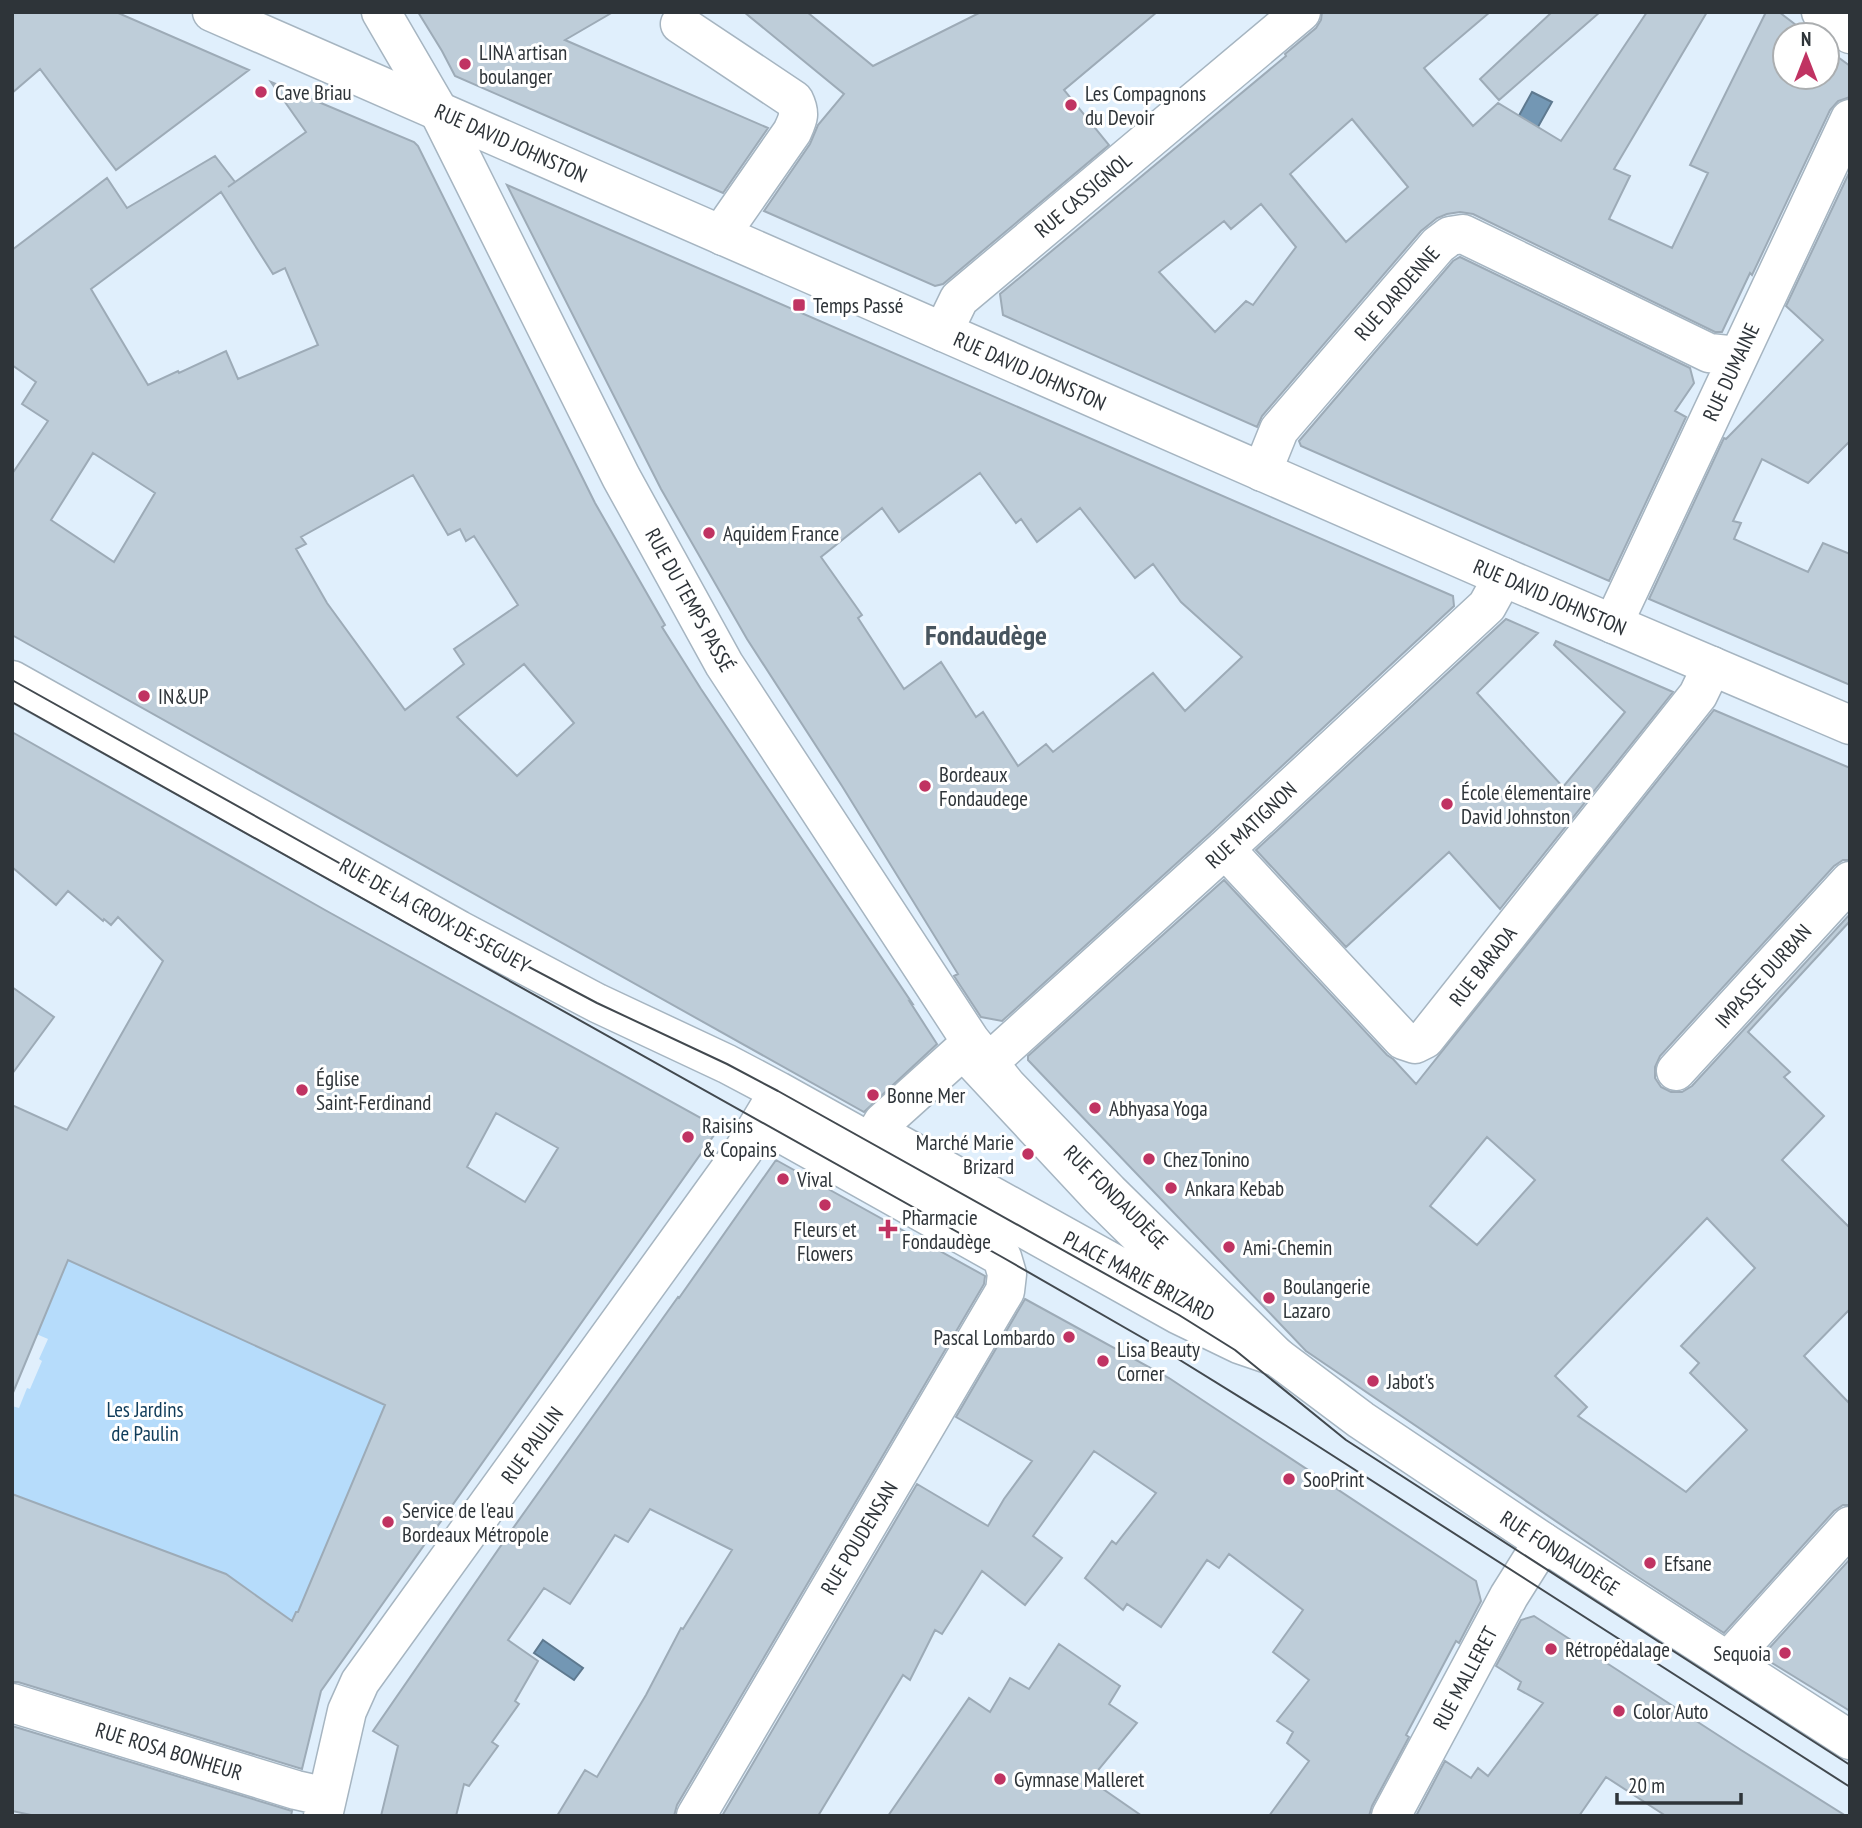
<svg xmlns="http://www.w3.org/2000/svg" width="1862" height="1828" font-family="'PT Sans Narrow',sans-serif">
<rect width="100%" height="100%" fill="#e0effc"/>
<path fill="#b6dcfb" d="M68,1260L344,1386L386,1403L318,1564L301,1614L296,1612L292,1620L228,1575L12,1494V1406L19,1408L27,1388L30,1389L42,1361L39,1359L48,1339L13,1324L25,1295L50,1305Z"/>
<path fill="#7397b4" stroke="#5e798f" stroke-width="2" d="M1532,92L1552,102L1529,143L1510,132Z
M543,1640L583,1668L574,1680L534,1653Z"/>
<path fill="#becdd9" stroke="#9dabb7" stroke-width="2" fill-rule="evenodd" d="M12,12H116L249,70L116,170L40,69L12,93Z
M418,12H613L565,40L768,128L723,193L455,76L442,51Z
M744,12H807L873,66L981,12H1157L1064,90L1109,145L943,284L935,286L764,211L810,144L818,125L844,94Z
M1322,12H1490L1424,68L1473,126L1498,103L1561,141L1647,12H1707L1614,169L1630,176L1609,219L1672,248L1708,173L1690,165L1766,12H1779L1809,35H1785V77H1827V49L1850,66V97L1838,101L1830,110L1752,275L1750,273L1722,332H1715L1473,214L1460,212L1447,214L1437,218L1421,231L1262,416L1257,427L1003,315L1000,294L1286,56L1285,54L1316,28L1321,20ZM1352,119L1408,187L1346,242L1290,174ZM1261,204L1296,247L1253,305L1246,301L1215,332L1159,272L1224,221L1231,229Z
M1552,12H1600L1499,100L1480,79Z
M271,82L414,142L418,146L595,503L665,625L662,627L701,689L912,1003L910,1002L937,1044L864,1112L12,635V474L48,421L22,404L36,382L12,365V250L107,178L127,208L215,156L235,182L228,187L306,132ZM221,192L273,274L285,268L318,345L238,379L226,351L179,373L178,371L148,385L91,289ZM93,453L155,493L114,562L51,520ZM413,475L448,535L460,529L466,541L474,536L518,605L454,649L464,664L405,710L327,603L296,549L306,544L301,537ZM524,664L574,723L517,776L457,717Z
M1850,171V441L1808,483L1762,459L1733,521L1741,523L1734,539L1808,572L1823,543L1850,554V685L1649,599L1724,438L1726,439L1823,340L1786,306Z
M507,185L1453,596L1454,606L1210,833L1002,1021L981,1017L954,976L958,974L842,786L747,639L661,489ZM980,473L1016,523L1021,519L1037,542L1080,508L1135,578L1153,564L1181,602L1242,657L1185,711L1153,673L1053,752L1046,744L1018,766L983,712L976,717L941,662L904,689L858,618L862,615L821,557L882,508L899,532Z
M1460,257L1690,368L1694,383L1675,411L1686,417L1609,581L1301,446L1299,441L1453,261Z
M1506,619L1538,633L1477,693L1563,787L1625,712L1554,645L1556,641L1673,692L1500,909L1449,852L1346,947L1256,850Z
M1714,710L1850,768V860H1843L1834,866L1660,1056L1655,1067V1078L1661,1087L1671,1092H1682L1692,1086L1850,914V921L1748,1032L1790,1072L1784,1077L1824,1116L1782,1160L1850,1228V1309L1804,1356L1850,1404V1505H1843L1834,1511L1724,1633L1632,1573L1306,1351L1028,1060V1056L1224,880L1387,1055L1393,1059L1416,1084ZM1487,1137L1535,1180L1477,1245L1430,1206ZM1707,1218L1755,1268L1681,1346L1699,1363L1690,1373L1747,1430L1686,1492L1578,1416L1587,1407L1555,1376Z
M12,732L325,910L719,1128L321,1691L302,1769L18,1682H12V1494L226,1574L292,1621L296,1612H298L385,1405L68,1260L12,1395V1105L67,1130L163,961L118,917L111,925L104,919L103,921L68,891L56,905L12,867ZM496,1113L558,1148L525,1202L467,1167Z
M12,987L54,1017L12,1074Z
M776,1160L985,1276L984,1284L677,1805L674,1816H557L585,1770L597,1777L646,1695L681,1628L683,1629L732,1550L650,1509L628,1542L615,1535L570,1604L544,1588L508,1640L538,1661L515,1701L519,1704L492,1742L498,1746L469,1786L464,1784L456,1816H381L398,1746L373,1731L511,1531L678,1297L679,1298Z
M1025,1299L1169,1378L1476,1581L1481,1601L1459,1643L1456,1641L1406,1735L1409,1737L1372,1806L1369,1816H1269L1309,1761L1287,1743L1293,1732L1277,1721L1309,1680L1273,1652L1303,1610L1229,1554L1219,1568L1207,1560L1161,1627L1127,1604L1123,1610L1085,1578L1112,1541L1116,1544L1156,1493L1094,1451L1033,1536L1062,1558L1025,1605L982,1571L942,1634L935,1630L910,1680L903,1675L818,1816H722L917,1484L988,1526L1004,1499L1032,1461L956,1417Z
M1850,1559V1711L1764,1658V1654Z
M1534,1616L1741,1750L1846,1816H1666L1606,1777L1579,1816H1416L1445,1761L1471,1778L1478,1768L1488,1776L1543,1703L1518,1689L1521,1682L1496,1666L1521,1620Z
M1059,1644L1120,1686L1109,1704L1137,1723L1090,1780L1142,1816H888L969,1698L990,1712L1010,1678L1029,1689Z
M12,1726L292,1811L291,1816H36L12,1811Z"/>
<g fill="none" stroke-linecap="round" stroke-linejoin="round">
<defs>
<path id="minor" d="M381,12L438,110L621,477L724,664L970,1040L1007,1086L1109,1192L1277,1357
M1821,12L1850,34
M680,24L794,100C801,114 798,119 792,132L730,221L723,236
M943,332L959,299L1301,12
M1262,472L1279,430L1438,245L1450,236L1463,234L1709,353L1738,356
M1613,624L1850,119
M1225,849L1403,1040L1415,1044L1425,1039L1698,695L1712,666
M963,1050L1101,1198L1219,1314L1222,1321H1217L877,1132L883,1122Z
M988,1063L1225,849L1487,606L1503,577
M1676,1071L1850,881
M1728,1661L1850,1526
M12,1703L296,1790L327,1797
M323,1816L347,1711L360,1682L743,1151L773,1101
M696,1816L1005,1291L1007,1274L1002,1257L761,1122
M1391,1816L1509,1596L1543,1542"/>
<path id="major" d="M212,12L1503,577L1850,725
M12,680L459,930L597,1003L727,1064L778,1091L1179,1315L1239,1344L1277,1357L1361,1420L1543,1542L1850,1740"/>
</defs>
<use href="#minor" stroke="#a6b5c1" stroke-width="41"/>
<use href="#major" stroke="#a6b5c1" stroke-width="41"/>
<use href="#minor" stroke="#fff" stroke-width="38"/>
<use href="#major" stroke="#fff" stroke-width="38"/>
<path stroke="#42494f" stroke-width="2" d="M12,680L459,930L597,1003L727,1064L778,1091L1179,1315L1235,1350L1346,1440L1850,1765
M12,702L1002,1257L1162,1349L1285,1425L1850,1787"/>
</g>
<g fill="#c03362" stroke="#fff" stroke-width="2.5">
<circle cx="465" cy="64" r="7"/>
<circle cx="261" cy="92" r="7"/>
<circle cx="1071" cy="105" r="7"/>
<rect x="792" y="298" width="14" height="14" rx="3.5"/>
<circle cx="709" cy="533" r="7"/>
<circle cx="144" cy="696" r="7"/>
<circle cx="925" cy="786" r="7"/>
<circle cx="1447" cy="804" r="7"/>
<circle cx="302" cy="1090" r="7"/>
<circle cx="873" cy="1095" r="7"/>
<circle cx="1095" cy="1108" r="7"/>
<circle cx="688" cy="1137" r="7"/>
<circle cx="1028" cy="1154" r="7"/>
<circle cx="1149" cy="1159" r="7"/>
<circle cx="783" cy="1179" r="7"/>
<circle cx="1171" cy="1188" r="7"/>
<circle cx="825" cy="1205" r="7"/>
<path d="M884.5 1218.5h7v7h7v7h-7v7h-7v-7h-7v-7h7z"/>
<circle cx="1229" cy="1247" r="7"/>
<circle cx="1269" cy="1298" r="7"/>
<circle cx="1069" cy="1337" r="7"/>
<circle cx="1103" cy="1361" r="7"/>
<circle cx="1373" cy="1381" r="7"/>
<circle cx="1289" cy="1479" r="7"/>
<circle cx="388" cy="1522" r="7"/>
<circle cx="1650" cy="1563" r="7"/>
<circle cx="1551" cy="1649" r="7"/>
<circle cx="1785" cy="1653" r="7"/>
<circle cx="1619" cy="1711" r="7"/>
<circle cx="1000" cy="1779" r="7"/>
</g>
<g text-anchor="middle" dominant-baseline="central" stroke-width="6" stroke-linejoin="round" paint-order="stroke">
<g font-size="21" fill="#2e3439" stroke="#fff" text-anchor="start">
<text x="479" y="52">LINA artisan<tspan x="479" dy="24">boulanger</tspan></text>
<text x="275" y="92">Cave Briau</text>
<text x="1085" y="93">Les Compagnons<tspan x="1085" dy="24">du Devoir</tspan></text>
<text x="813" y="305">Temps Passé</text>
<text x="723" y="533">Aquidem France</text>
<text x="158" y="696">IN&amp;UP</text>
<text x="939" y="774">Bordeaux<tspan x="939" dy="24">Fondaudege</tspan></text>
<text x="1461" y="792">École élementaire<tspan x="1461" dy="24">David Johnston</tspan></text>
<text x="316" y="1078">Église<tspan x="316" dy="24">Saint-Ferdinand</tspan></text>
<text x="887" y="1095">Bonne Mer</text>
<text x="1109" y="1108">Abhyasa Yoga</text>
<text x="702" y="1125">Raisins<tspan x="702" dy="24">&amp; Copains</tspan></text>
<text x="1014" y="1142" text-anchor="end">Marché Marie<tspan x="1014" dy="24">Brizard</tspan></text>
<text x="1163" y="1159">Chez Tonino</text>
<text x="797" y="1179">Vival</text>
<text x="1185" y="1188">Ankara Kebab</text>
<text x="902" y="1217">Pharmacie<tspan x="902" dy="24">Fondaudège</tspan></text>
<text x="825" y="1229" text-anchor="middle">Fleurs et<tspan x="825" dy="24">Flowers</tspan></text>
<text x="1243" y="1247">Ami-Chemin</text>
<text x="1283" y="1286">Boulangerie<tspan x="1283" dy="24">Lazaro</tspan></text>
<text x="1055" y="1337" text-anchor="end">Pascal Lombardo</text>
<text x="1117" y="1349">Lisa Beauty<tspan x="1117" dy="24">Corner</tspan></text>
<text x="1387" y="1381">Jabot's</text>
<text x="1303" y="1479">SooPrint</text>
<text x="402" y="1510">Service de l'eau<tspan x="402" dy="24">Bordeaux Métropole</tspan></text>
<text x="1664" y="1563">Efsane</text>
<text x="1565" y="1649">Rétropédalage</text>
<text x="1771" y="1653" text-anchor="end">Sequoia</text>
<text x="1633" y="1711">Color Auto</text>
<text x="1014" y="1779">Gymnase Malleret</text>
</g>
<g font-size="21" fill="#2e3439" stroke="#fff">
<text transform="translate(511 143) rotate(24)">RUE DAVID JOHNSTON</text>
<text transform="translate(1083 195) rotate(-40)">RUE CASSIGNOL</text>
<text transform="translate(1397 293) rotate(-49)">RUE DARDENNE</text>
<text transform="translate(1030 371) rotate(24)">RUE DAVID JOHNSTON</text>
<text transform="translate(1731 372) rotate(-65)">RUE DUMAINE</text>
<text transform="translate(1550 597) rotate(23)">RUE DAVID JOHNSTON</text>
<text transform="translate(690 600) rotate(61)">RUE DU TEMPS PASSÉ</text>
<text transform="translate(1251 825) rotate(-43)">RUE MATIGNON</text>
<text transform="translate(435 915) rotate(29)">RUE DE LA CROIX DE SEGUEY</text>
<text transform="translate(1483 966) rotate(-52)">RUE BARADA</text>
<text transform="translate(1763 976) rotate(-48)">IMPASSE DURBAN</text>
<text transform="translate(1116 1197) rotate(45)">RUE FONDAUDÈGE</text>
<text transform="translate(1139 1276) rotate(28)">PLACE MARIE BRIZARD</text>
<text transform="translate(532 1445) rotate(-54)">RUE PAULIN</text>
<text transform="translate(859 1538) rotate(-59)">RUE POUDENSAN</text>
<text transform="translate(1560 1553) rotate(33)">RUE FONDAUDÈGE</text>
<text transform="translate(1465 1678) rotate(-62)">RUE MALLERET</text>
<text transform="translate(169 1751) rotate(17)">RUE ROSA BONHEUR</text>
</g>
<g font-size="21" fill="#0f3c5a" stroke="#fff">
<text x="145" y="1409">Les Jardins<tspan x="145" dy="24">de Paulin</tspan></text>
</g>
<g font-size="28" font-weight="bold" fill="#48555f" stroke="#fff">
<text x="986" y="634">Fondaudège</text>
</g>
</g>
<rect width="1862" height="1828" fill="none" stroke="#2e3439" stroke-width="28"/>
<g transform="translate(1806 56)"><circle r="33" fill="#ffffff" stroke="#abaeb0" stroke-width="2"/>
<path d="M0-5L12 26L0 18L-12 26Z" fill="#c03362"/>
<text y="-10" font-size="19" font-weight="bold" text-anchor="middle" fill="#2e3439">N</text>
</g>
<path d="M1617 1793v10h124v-10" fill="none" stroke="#2e3439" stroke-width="3.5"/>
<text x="1628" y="1793" font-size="21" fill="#2e3439" stroke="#ffffff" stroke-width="5" paint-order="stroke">20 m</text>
</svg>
